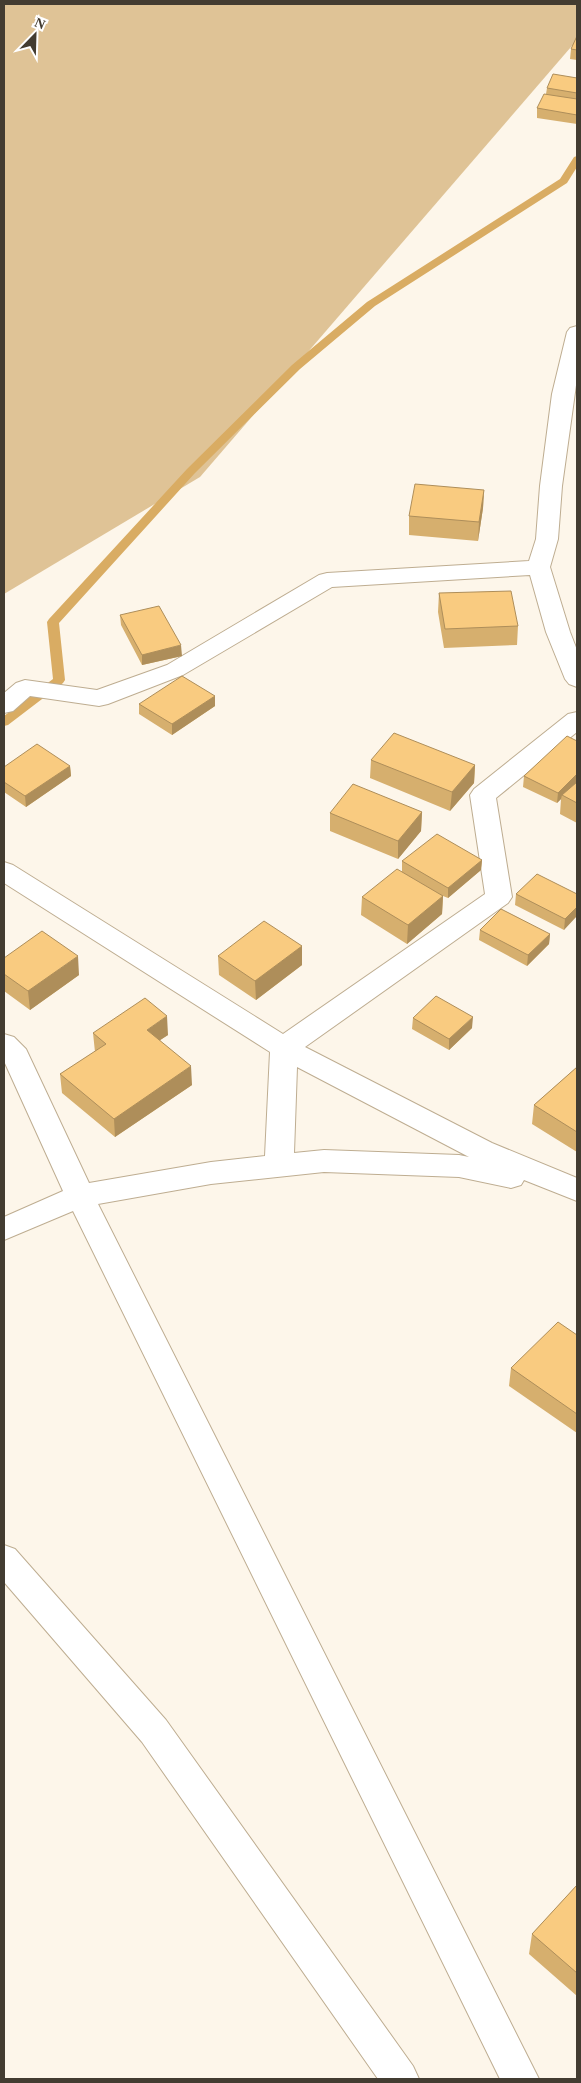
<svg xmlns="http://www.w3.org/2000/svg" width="581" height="2083" font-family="Georgia,serif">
<rect width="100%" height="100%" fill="#fdf6ea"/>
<path fill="#dfc396" d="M4,4H577V40L200,477L4,594Z"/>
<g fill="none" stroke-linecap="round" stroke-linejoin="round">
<path fill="#d9ac63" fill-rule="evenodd" d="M577,156V167L567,183L375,306L300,369L195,473L59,623L65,680L63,683L8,725L4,726V716L53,679L47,622L49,619L187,469L292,365L367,302L560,179L574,157Z"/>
<defs>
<path id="minor" d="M577,326V378L562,486L558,539L550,567L570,632L577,650V687L569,684L565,679L546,632L530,575L332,587L183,675L108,704L99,706L30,696L13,711L4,713V693L16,683L25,680L97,690L167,665L319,575L327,573L529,561L536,539L540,486L552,394L567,332L570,328Z
M577,712V732L496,798L512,897L508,903L305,1047L492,1143L577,1178V1201L524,1180L521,1185L511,1188L459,1177L324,1172L211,1184L98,1204L539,2079H500L73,1211L4,1240V1217L63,1191L4,1061V1034L14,1037L26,1049L89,1183L211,1162L265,1156L270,1052L4,883V862L13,865L283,1034L485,894L470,795L474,789L568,714ZM297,1067L469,1157L459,1155L324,1150L294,1153Z
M4,1545L15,1549L166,1720L413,2066L419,2079H378L142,1742L4,1582Z"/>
</defs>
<use href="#minor" stroke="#bead91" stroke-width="2"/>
<use href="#minor" fill="#fff" fill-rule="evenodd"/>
</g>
<path fill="#d6af6e" d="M577,36V60L570,59L571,49Z
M577,78V124L537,118V108L546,94L547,88Z
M484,490L483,508L478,541L409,535V516Z
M439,593L518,626L517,645L444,648L438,612Z
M120,615L182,656L142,665L121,625Z
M215,696V706L172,735L139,714V704Z
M577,741V823L560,814L561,799L557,803L523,787L524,776Z
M371,760L475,765L474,783L450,811L370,778Z
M70,766L71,776L26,807L4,792V767Z
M422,812L421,831L398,859L330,831V813Z
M482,860L481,870L448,898L443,896L442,914L407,944L361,915L362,897L402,871V861Z
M516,894H577L564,930L515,905Z
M480,930L550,934L549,944L527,966L479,940Z
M302,946V965L256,1000L219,975L218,956Z
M4,958L79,975L30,1010L4,991Z
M413,1018L472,1028L449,1050L412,1029Z
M93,1033L168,1035L160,1040L192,1085L115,1137L62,1093L60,1074L95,1052Z
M577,1067V1152L532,1124L534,1105Z
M577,1335V1433L509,1386L511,1368Z
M577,1885V1996L529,1954L532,1934Z"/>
<path fill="#ae8e5a" d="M484,490L483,508L478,541L479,522Z
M181,645L182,656L142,665V655Z
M215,696V706L172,735V724Z
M475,765L474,783L450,811L452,792Z
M70,766L71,776L26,807L25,796Z
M577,774V784L562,795L561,799L557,803L558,793Z
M422,812L421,831L398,859V841Z
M482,860L481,870L448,898V888Z
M443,896L442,914L407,944L408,925Z
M577,907V916L564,930L565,919Z
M550,934L549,944L527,966L528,955Z
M302,946V965L256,1000L255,981Z
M78,956L79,975L30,1010L28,991Z
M167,1016L168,1035L148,1048L147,1030Z
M473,1017L472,1028L449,1050V1039Z
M191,1066L192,1085L115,1137L114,1119Z"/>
<path fill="#f9cb80" stroke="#ae8e5a" d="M577,36V50L571,49Z
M553,74L577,78V93L547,88Z
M544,94L577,99V115L537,108Z
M415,484L484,490L479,522L409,516Z
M511,591L518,626L445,629L439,593Z
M159,606L181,645L142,655L120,615Z
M182,676L215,696L172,724L139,704Z
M394,733L475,765L452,792L371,760Z
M567,736L577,741V774L558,793L524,776Z
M37,744L70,766L25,796L4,782V767Z
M577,782V803L562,795Z
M353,784L422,812L398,841L330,813Z
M437,834L482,860L448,888L402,861Z
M397,869L443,896L408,925L362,897Z
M537,874L577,894V907L565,919L516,894Z
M501,909L550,934L528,955L480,930Z
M264,921L302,946L255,981L218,956Z
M42,931L78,956L28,991L4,974V958Z
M436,996L473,1017L449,1039L413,1018Z
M145,998L167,1016L147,1030L191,1066L114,1119L60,1074L106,1044L93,1033Z
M577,1067V1132L534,1105Z
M558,1322L577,1335V1414L511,1368Z
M577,1885V1973L532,1934Z"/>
<rect width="581" height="2083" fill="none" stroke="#433c31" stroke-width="10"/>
<g transform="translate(35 35) rotate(23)" stroke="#ffffff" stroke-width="4" paint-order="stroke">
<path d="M0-4L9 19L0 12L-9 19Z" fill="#433c31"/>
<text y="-8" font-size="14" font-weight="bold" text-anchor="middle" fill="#433c31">N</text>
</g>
</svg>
